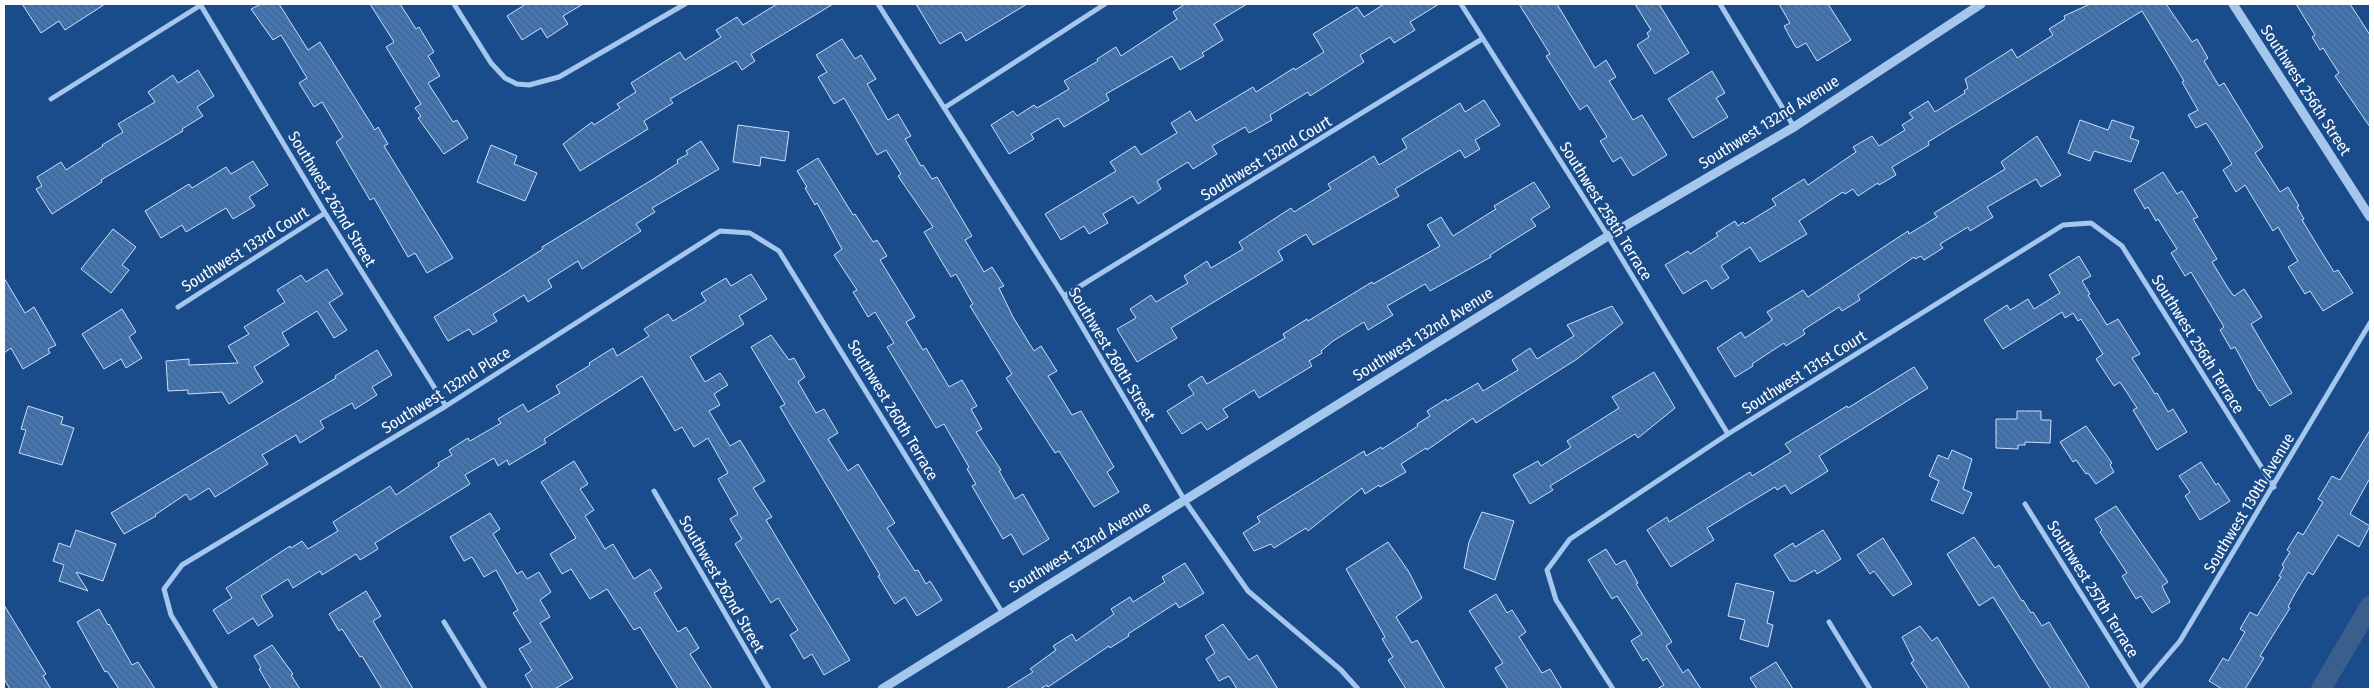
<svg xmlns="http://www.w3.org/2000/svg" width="2374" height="693" font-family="'Fira Sans Condensed',sans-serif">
<defs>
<pattern id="building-back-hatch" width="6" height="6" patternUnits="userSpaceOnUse" patternTransform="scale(1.25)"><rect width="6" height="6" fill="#4376b3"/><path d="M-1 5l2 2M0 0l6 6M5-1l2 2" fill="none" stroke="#486180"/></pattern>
</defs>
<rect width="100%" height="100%" fill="#1a4c8b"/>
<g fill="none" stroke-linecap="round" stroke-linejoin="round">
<path stroke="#3b5f8d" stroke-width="20" d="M2321,689L2370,606"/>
</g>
<path fill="url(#building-back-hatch)" stroke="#cbe0fa" d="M22,4H105L65,30L59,21L41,33Z
M261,4H279L308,50L320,42L375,130L378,127L388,144L384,146L453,258L427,273L415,253L408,257L374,198L370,200L336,142L343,137L322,102L314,107L299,83L307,78L281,35L273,40L251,9Z
M370,4H400L416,29L419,27L434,52L428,56L440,76L428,83L453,122L457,120L468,138L444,154L418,118L421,116L415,108L421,104L386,47L394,42Z
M526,4H583L563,16L568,24L547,38L541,28L522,40L507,16Z
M777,4H833L751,54L755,61L742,70L736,61L670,99L673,103L644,121L648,129L580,171L563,144L592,122L594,125L620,108L617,104L636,92L631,83L680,52L685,60L721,37L716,30L737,17L743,25Z
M916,4H1027L966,41L961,32L940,44Z
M1185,4H1247L1214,24L1223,40L1202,53L1204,56L1180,70L1172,56L1106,94L1109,100L1064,127L1058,118L1031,134L1034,139L1009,154L991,125L1013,111L1017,116L1034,105L1037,108L1069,89L1064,81L1098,61L1097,59L1116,47L1121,56L1177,19L1173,12Z
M1384,4H1439L1410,22L1415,30L1394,43L1390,37L1360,55L1364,62L1329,84L1310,96L1308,92L1270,115L1272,120L1249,133L1245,127L1212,146L1217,154L1193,169L1188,162L1157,181L1161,189L1138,204L1133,196L1103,214L1108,223L1089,234L1084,226L1061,240L1045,214L1116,171L1110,162L1135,146L1141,155L1177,133L1171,123L1190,111L1196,121L1253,87L1256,92L1294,68L1295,70L1324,52L1313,34L1357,7L1364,17Z
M1519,4H1557L1595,68L1606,60L1616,77L1609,81L1633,120L1642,115L1667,155L1633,176L1621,157L1613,162L1600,141L1607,137L1587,105L1580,110L1546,56L1550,54Z
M1635,4H1659L1689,53L1655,74L1637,45L1649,37L1647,33L1651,30Z
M1779,4H1828L1851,40L1817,61L1806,43L1797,48L1795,46L1784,26L1790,23Z
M2090,4H2166L2192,42L2197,39L2208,58L2204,61L2219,86L2224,83L2263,147L2255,153L2280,192L2288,187L2299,206L2297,207L2304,219L2302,220L2319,248L2334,272L2338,270L2353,293L2323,311L2310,291L2305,294L2288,267L2298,261L2278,227L2273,231L2245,185L2236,192L2223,170L2232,164L2214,134L2206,123L2196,128L2188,115L2198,110L2182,82L2184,81L2142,11L1928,142L1929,145L1892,167L1896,175L1879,185L1878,183L1858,196L1853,189L1845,194L1843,192L1799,221L1807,234L1760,262L1750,247L1721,266L1729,278L1712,289L1706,280L1683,294L1665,265L1688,251L1690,254L1718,236L1716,233L1735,221L1738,226L1743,222L1745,224L1776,205L1772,199L1804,179L1808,185L1856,152L1853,147L1872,136L1879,146L1905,130L1902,125L1913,118L1909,113L1928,101L1935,112L1965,93L1964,91L1968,88L1965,79L2012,49L2017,58L2053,35L2049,29L2065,19L2064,16Z
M2296,4H2350L2370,35V127L2335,76L2339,73L2323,48L2320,50L2312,37L2315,35Z
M842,39L855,59L861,55L876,79L867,84L888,120L898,114L911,136L905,139L921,166L923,165L932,179L937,177L972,236L965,240L984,272L992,267L1004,286L999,288L1013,317L1034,351L1041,346L1057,371L1048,376L1072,415L1081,411L1114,467L1107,472L1119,492L1094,507L1059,451L1055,453L1006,378L1012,374L970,306L973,304L956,274L951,277L924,232L933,227L898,176L901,174L886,150L877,155L844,98L834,104L818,77L827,72L816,55Z
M198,70L214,96L197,107L203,116L182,129L183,131L101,180L102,182L52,214L36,189L42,186L37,177L61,162L66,170L103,146L102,145L123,132L118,124L155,102L148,92L173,75L178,83Z
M1712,71L1725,93L1716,98L1728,117L1693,138L1668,99Z
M1484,100L1500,125L1475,140L1480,149L1465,158L1460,150L1395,189L1399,196L1313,245L1306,234L1278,251L1283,260L1171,328L1177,338L1137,362L1117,329L1136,318L1130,309L1151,295L1156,302L1188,283L1184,276L1207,261L1211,268L1243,249L1239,242L1291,208L1294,212L1331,189L1328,184L1374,156L1379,165L1407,148L1402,139L1460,103L1465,112Z
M2080,120L2108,130L2112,120L2134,127L2130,138L2139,141L2131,162L2094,151L2090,161L2068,153Z
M738,125L789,132L785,161L761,157L760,166L733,162Z
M2037,136L2061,175L2041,187L2036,179L1987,207L1993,217L1970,231L1968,227L1940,244L1943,248L1924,260L1921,256L1915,259L1914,257L1858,295L1860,300L1842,311L1839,307L1803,330L1805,334L1786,346L1784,343L1752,364L1753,366L1735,377L1717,348L1741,332L1745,338L1771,321L1772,319L1767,312L1803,290L1808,297L1908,231L1909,234L1937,217L1934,213L2005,169L2001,162Z
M701,141L719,169L652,208L655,212L636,224L641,231L582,269L578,261L548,280L552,287L528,302L524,295L493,314L497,321L473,335L469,329L448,341L434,317L488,284L543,249L542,247L655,178L678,163L677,160L688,154L686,151Z
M491,145L517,156L514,164L537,173L525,201L477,182Z
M818,158L853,215L855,214L873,242L877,240L887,256L880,260L915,317L906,322L923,350L926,348L949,387L962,380L977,406L971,409L982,429L976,432L1001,470L999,471L1015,499L1023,494L1049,539L1023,555L1011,534L1003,539L972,486L976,484L967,469L969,467L944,424L936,428L887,347L894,343L875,312L868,317L853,292L857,290L834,255L842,249L817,203L815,205L805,188L807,187L797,171Z
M253,161L268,185L249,197L255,206L233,219L226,208L186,232L182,225L161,238L145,211L189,184L192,188L226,167L231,174Z
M2163,172L2177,194L2182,191L2198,217L2193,219L2217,259L2212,262L2228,288L2234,296L2244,289L2262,317L2251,324L2292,393L2270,406L2260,390L2259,391L2235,347L2231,349L2220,330L2224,327L2191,272L2185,276L2171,253L2177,249L2158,219L2156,221L2148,207L2145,209L2134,190Z
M1534,182L1550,207L1531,219L1536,226L1490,255L1491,257L1430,291L1425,284L1387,306L1393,315L1368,330L1364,322L1333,341L1321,351L1322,353L1309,361L1312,366L1259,398L1254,390L1223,409L1228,417L1207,430L1201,422L1182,434L1167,411L1194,394L1188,385L1202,376L1207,384L1285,338L1283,334L1307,319L1308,321L1372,282L1373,284L1440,246L1427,225L1441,217L1453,236L1496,209L1494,206Z
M113,229L136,247L122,265L129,270L111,293L81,269Z
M2079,256L2091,276L2082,281L2090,294L2088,295L2107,325L2118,319L2140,354L2132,358L2155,394L2157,393L2168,412L2173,409L2187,432L2157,450L2133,410L2137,408L2120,382L2114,386L2096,359L2103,354L2081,319L2078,321L2073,313L2065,318L2062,312L2003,349L1984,320L2007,305L2010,310L2028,299L2034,309L2060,293L2049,275Z
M327,269L343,294L329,303L347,330L334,338L317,311L282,333L289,345L254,367L263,382L229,404L222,392L188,394V390L168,391L166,361L189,359V365L238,363L228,346L249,334L244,327L285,302L277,290L301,275L306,282Z
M751,274L767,299L739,316L744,324L690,357L705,382L720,373L728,385L714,394L720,405L709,411L730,446L740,440L765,481L753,488L772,517L766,520L850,660L824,675L812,654L804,659L790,635L798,630L778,598L771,603L735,544L742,539L730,519L738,514L718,479L728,473L708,438L694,447L682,427L675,431L642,376L544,439L546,443L509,465L507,460L498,466L494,458L465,475L470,484L375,543L378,549L360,560L356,554L322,575L320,571L293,588L288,579L261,596L273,616L258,626L253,618L228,634L213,610L232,598L226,588L290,546L291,548L302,541L308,549L338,531L333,522L390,486L396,495L439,466L438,463L452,455L449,450L468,438L470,441L501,423L498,419L523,404L528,412L560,393L556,386L590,365L589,363L613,348L617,356L649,336L644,329L668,314L673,321L706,301L701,293L726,278L731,286Z
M4,278L25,313L34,307L56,345L48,349L50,353L23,369L11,348L4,353Z
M1612,306L1623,323L1577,359L1476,423L1473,418L1427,450L1426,448L1401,464L1406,472L1380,487L1379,485L1365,494L1362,488L1308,531L1306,528L1274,548L1271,544L1254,551L1243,533L1260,522L1257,517L1364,451L1366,456L1381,447L1382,449L1418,426L1417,424L1430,416L1427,411L1446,399L1447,401L1478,383L1483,391L1518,370L1512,360L1530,348L1537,359L1574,336L1567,325Z
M122,309L136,332L129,337L142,358L126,368L121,359L104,369L82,334Z
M771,335L789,360L794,358L805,377L798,382L816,413L824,409L838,433L828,439L848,471L858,464L895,523L887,528L915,571L918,570L926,584L930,581L942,600L917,616L905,597L895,604L878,576L880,575L780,407L785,404L751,347Z
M377,350L392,375L372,387L377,395L355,409L352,403L320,421L324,428L300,443L296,435L262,455L268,464L215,497L209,488L190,500L186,494L155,515L156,516L124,534L111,513L336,378L335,376Z
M1914,367L1928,388L1819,456L1828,471L1791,494L1785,485L1777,490L1775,487L1707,528L1714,540L1671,567L1647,530L1667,517L1669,522L1750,472L1752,476L1791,452L1785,444L1847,406L1848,408Z
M1654,372L1675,408L1638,438L1635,434L1550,486L1553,490L1530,504L1513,475L1538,461L1541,466L1571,447L1567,441L1619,408L1612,397Z
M28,406L63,417L61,424L74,428L62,465L19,453L26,430L21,429Z
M2017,411H2041V420H2051L2050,443L2025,442V445H2018V449L1996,448V419H2017Z
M2086,426L2112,463L2110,465L2114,472L2096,484L2088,473L2086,474L2076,460L2073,462L2060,442Z
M2370,430V478L2350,514L2370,526L2359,547L2338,535L2313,575L2308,572L2293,597L2288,607L2290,608L2260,656L2264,658L2245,689H2222L2209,681L2223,658L2228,661L2245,632L2240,629L2250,612L2257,616L2281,577L2279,576L2284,567L2282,565L2290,552L2287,550L2298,532L2303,535L2323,502L2318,499L2332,476L2340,480Z
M1952,450L1972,459L1963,489L1972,493L1963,514L1931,500L1939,481L1929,476L1938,455L1948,459Z
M574,461L588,484L580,489L594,510L585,516L605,549L613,544L634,579L650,569L662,588L654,593L678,632L686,627L699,648L690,654L712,689H678L640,627L634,630L607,589L590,599L571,569L562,574L550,554L576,538L541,482Z
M2201,462L2216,485L2218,483L2230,501L2200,520L2185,496L2190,492L2179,476Z
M2116,506L2168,582L2162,586L2170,602L2152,613L2141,596L2136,599L2122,576L2127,573L2100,532L2102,530L2095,519Z
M1482,512L1514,521L1495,580L1464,568L1469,542Z
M490,513L500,529L493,534L517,574L522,571L527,579L539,572L551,592L540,600L550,617L540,623L573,678L555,689H533L525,675L532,670L519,649L531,642L513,613L518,610L496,570L484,577L472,557L464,561L450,537Z
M76,530L116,544L103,581L76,572L88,591L59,581L64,565L53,561L59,543L70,547Z
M1823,530L1841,559L1817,574L1815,570L1796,581H1790L1774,555L1793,543L1795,547Z
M1974,537L1995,568L1999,565L2022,601L2023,600L2031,613L2033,612L2042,626L2049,622L2090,689H2051L1993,597L1979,606L1947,554Z
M1883,538L1912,584L1893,596L1874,571L1870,574L1857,555Z
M1388,542L1409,572L1422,598L1396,617L1412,643L1417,640L1445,689H1406L1388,660L1393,657L1382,639L1385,637L1346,569Z
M1606,549L1616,565L1625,560L1638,583L1636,584L1672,642L1666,646L1683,673L1688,669L1701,689H1657L1664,685L1647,658L1643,661L1631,641L1642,634L1617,596L1612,599L1588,560Z
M1185,563L1204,593L1179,608L1176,603L1128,634L1129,636L1110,648L1109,646L1048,687L1047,685L1040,689H1006L1033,672L1030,669L1056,650L1053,646L1072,634L1076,641L1114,614L1111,609L1130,597L1133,602L1165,582L1162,577Z
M1736,583L1774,592L1767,623L1773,625L1768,647L1740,639L1745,620L1728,616Z
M366,591L381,616L373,621L413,689H382L362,656L360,657L342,629L339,631L329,614Z
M1496,594L1507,613L1512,610L1526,632L1519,637L1542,673L1550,669L1562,689H1508L1495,668L1503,663L1469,611Z
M4,605L46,674L43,676L51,689H10L4,679Z
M99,609L108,625L109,624L132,665L138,662L155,689H119L107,671L105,672L77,622Z
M1223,624L1249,660L1257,655L1278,689H1237L1229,676L1219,681L1206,659L1215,653L1205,636Z
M1920,626L1932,641L1937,637L1970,689H1928L1911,663L1914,661L1902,637Z
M272,645L293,674L291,675L300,689H271L259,669L261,668L254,656Z
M1776,662L1793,689H1757L1750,678Z"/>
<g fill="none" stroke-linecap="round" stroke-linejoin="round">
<path stroke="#a5c6ed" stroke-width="5" d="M200,4L325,213L446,406
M454,4L491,63L505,78L517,84L529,85L559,77L685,4
M878,4L1064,296L1185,501L1248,591L1341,670L1358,689
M1461,4L1608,236L1728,434
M1720,4L1794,127
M51,99L201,5
M944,108L1105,4
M1064,296L1482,39
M178,307L325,213
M654,491L769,689
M2025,504L2140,688
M444,622L485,689
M1829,622L1870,689
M216,689L171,615L164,589L182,565L446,406L720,231L750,233L779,251L1002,612
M1613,689L1556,600L1547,570L1570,539L1728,434L2063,225L2091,223L2122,246L2274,487
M2139,689L2180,641L2370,323"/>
<path stroke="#a5c6ed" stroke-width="9" d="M2233,4L2370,217
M882,689L1608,236L1794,127L1981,4"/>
</g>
<g text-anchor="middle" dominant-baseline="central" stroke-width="4.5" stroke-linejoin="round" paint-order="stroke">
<g font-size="16" fill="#fff" stroke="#1a4c8b">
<text transform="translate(2306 90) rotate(57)">Southwest 256th Street</text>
<text transform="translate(1769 122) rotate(-32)">Southwest 132nd Avenue</text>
<text transform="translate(1266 158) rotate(-31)">Southwest 132nd Court</text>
<text transform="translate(332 199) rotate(59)">Southwest 262nd Street</text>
<text transform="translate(1606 211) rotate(58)">Southwest 258th Terrace</text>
<text transform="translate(245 249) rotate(-32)">Southwest 133rd Court</text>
<text transform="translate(1423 334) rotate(-32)">Southwest 132nd Avenue</text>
<text transform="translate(2198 344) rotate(58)">Southwest 256th Terrace</text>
<text transform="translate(1112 354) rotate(59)">Southwest 260th Street</text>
<text transform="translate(1804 372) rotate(-32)">Southwest 131st Court</text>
<text transform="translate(446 390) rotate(-32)">Southwest 132nd Place</text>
<text transform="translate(893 410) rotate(59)">Southwest 260th Terrace</text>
<text transform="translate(2249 503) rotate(-59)">Southwest 130th Avenue</text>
<text transform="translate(1080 547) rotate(-31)">Southwest 132nd Avenue</text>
<text transform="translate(722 584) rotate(60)">Southwest 262nd Street</text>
<text transform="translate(2093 589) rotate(58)">Southwest 257th Terrace</text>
</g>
</g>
<rect width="2374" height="693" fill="none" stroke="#ffffff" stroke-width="10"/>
</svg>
